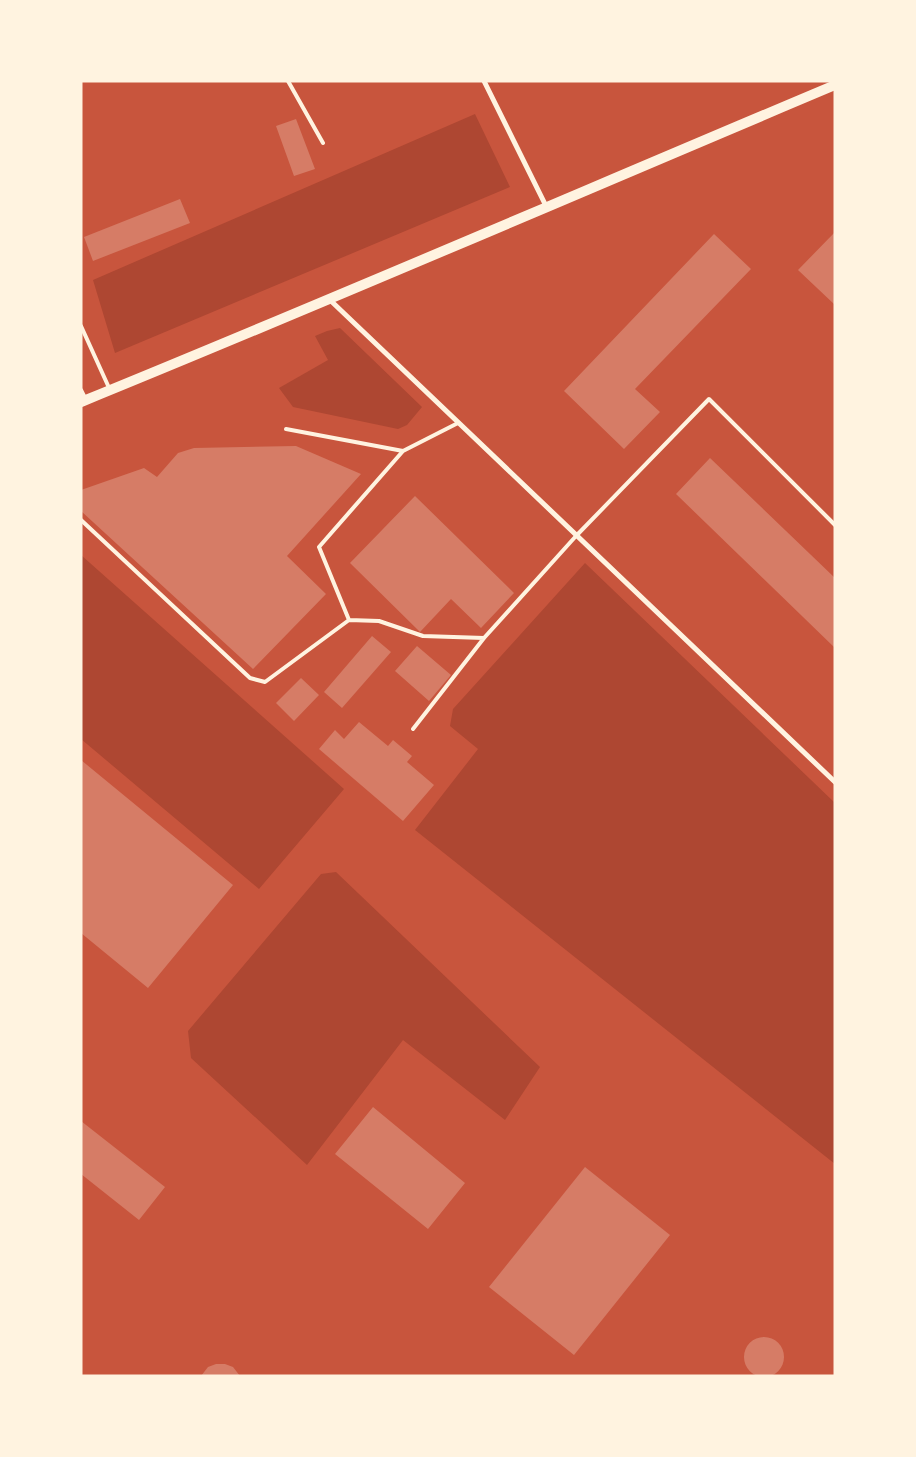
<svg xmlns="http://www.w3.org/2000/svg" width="916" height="1457" font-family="Inter,sans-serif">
<rect width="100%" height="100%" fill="#c8553d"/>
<path fill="#ae4732" d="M475,114L510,187L115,353L93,280Z
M340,328L422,407L407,425L398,429L293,407L279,388L328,360L315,336L327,331Z
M81,555L344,789L259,889L81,739Z
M585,563L835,803V1164L415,830L478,749L450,726L453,709Z
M336,872L540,1067L505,1120L403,1040L307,1165L191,1058L188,1031L321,874Z"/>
<path fill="#d67c66" d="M296,119L315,169L294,176L276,126Z
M180,199L190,223L93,261L84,237Z
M835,232V305L798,270Z
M714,234L751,269L635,389L660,412L624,449L564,391Z
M296,446L361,474L287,556L326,594L253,669L81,511V490L144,468L157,477L178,453L194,448Z
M710,458L835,578V648L676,494Z
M415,496L514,593L481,628L451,599L420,632L350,563Z
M372,636L391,652L342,708L324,692Z
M417,646L451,675L429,701L395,671Z
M301,678L319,695L294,721L276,703Z
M359,722L388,746L393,740L412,756L407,762L434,785L403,821L319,749L335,730L344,739Z
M81,760L233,885L148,988L81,933Z
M373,1107L465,1183L428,1229L335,1154Z
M81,1121L165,1187L139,1220L81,1174Z
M585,1167L670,1235L574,1355L489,1287Z
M744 1357a20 20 0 1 1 40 0a20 20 0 1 1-40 0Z
M216,1364H225L233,1367L240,1376H201L208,1367Z"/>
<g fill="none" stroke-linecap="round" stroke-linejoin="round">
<path stroke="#fff3e0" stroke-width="4" d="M288,81L323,143
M81,326L110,390
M81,390L85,398
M286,429L403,451L458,423
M81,520L250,678L265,682L349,620L379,621L423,636L484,638L576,536L709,399L835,525
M349,620L319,547L403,451
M413,729L484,638"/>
<path stroke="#fff3e0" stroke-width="5" d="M484,81L546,206
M330,300L835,782"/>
<path stroke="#fff3e0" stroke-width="10" d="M81,402C334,299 583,191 835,85"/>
</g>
<rect width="916" height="1457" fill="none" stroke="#fff3e0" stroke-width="165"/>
</svg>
